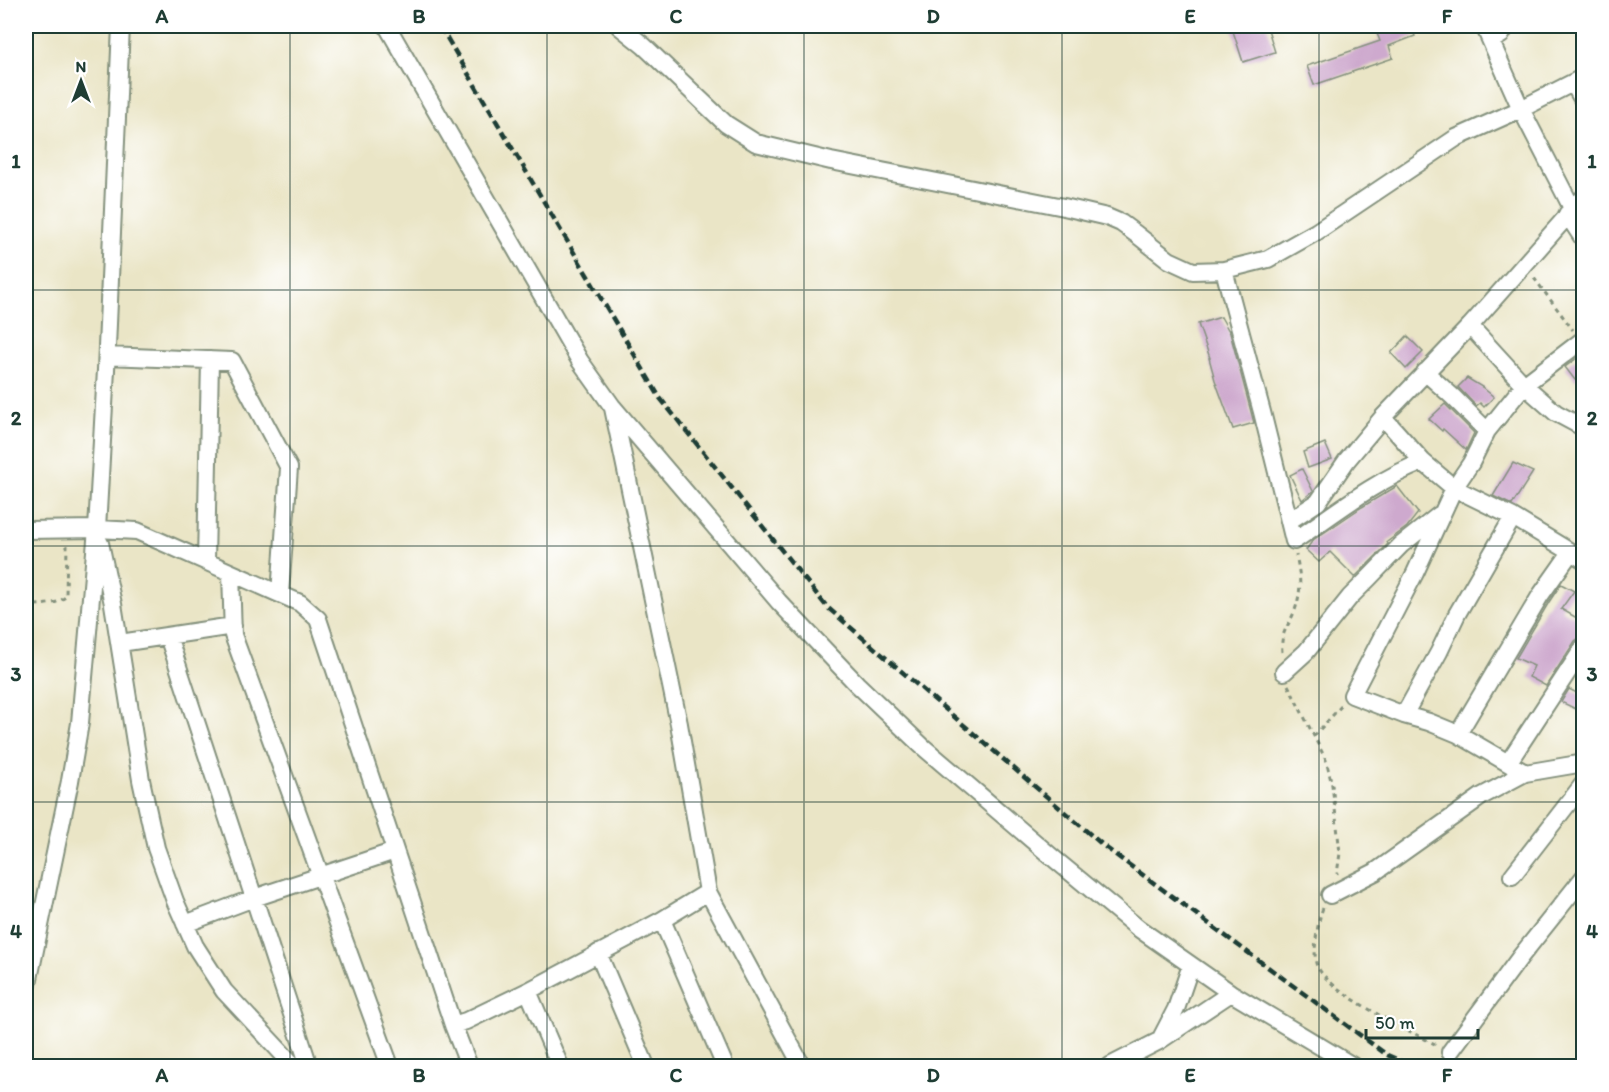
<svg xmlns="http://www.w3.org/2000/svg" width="1609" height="1092" font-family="Itim,sans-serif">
<rect width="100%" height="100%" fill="#fff"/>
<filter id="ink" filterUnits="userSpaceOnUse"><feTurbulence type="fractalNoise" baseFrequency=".0167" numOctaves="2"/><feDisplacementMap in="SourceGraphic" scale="12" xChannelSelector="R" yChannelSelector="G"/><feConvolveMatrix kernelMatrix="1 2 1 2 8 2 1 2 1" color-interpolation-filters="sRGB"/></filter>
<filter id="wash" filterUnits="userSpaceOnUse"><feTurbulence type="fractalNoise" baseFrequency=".008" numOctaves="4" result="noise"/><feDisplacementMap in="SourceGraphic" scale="24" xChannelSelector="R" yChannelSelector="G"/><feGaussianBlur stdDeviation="1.35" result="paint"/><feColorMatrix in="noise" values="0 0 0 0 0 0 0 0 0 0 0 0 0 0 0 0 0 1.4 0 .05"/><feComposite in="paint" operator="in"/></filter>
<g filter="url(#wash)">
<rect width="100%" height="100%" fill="#eae5c6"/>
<g id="blocks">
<path fill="#cea9ce" d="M1239,26H1267L1275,52L1243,62L1232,28Z
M1374,26H1411L1415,36L1389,46L1393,58L1314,85L1307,66L1380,41Z
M1221,317L1230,333L1254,423L1233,429L1215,380L1209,358H1210L1198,324Z
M1407,336L1423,352L1406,369L1391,353Z
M1580,356L1584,361V375L1575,380L1565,367Z
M1467,378L1482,387L1494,397L1484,407L1480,403L1476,406L1458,387Z
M1445,404L1474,433L1466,450L1443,429L1442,431L1429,419Z
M1325,443L1332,459L1308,468L1303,452Z
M1513,463L1533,472L1512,505L1493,496Z
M1302,469L1313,491L1302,500L1290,475Z
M1397,486L1418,513L1407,527L1387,542L1388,544L1355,577L1330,552L1319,562L1306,550L1313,540L1331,528L1362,507Z
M1561,584L1574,591L1561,609L1584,622V637L1579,638L1575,641L1546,686L1529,677L1534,666L1516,658L1549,602Z
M1569,689L1583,696L1578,710L1561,702Z"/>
</g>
</g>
<g filter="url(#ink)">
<use href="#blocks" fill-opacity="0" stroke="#84917d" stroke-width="1.5"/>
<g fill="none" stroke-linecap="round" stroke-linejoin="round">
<defs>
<path id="minor" d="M387,26L580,361L612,406L779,602L857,684L922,746L1052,857L1138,928L1231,993L1353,1066
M619,26L644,46L726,124L756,143L831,161L1064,207L1107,217L1121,223L1136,234L1169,260L1193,271L1224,270L1268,259L1316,232L1456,138L1521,109L1584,77
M1484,26L1521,109L1572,208
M1491,41L1501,35L1506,26
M1573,83L1584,102
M1567,214L1584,240
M1224,270L1262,412L1294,541C1335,513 1376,480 1423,462
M1470,326L1524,385L1556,413L1584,428
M107,356L232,361L289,468L280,594
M1425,372L1453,397L1487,431
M613,408L679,724L708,892L802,1066
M1383,417L1423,462L1454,488L1513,517L1584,560
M1289,521L1318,502L1347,460L1383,417L1470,326L1584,197
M26,530L97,529L137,531L300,603L318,619L453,1025L469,1066
M100,543L113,604L141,780L156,848L175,901L195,946L224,991L294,1066
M206,562L210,360
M231,573L233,635L390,1066
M168,636L309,1066
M120,643L233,626
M1284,672L1306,652L1350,597L1369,578L1401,545L1439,515
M1404,715L1439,652L1457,614L1513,517
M1458,734L1540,596L1571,552
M1508,763L1584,647
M1525,773L1458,734L1429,722L1404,715L1352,695L1415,573L1454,488L1471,463L1487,431L1524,385L1584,339
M1512,876L1584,783
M1330,895L1375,872L1482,796L1525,773L1584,763
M662,920L708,892
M185,924L254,898L395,851
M598,953L646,1066
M26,993L70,781L80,723L97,529L106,370L121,26
M453,1025L466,1021L528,991
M1161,1038L1176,1009L1191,965
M1450,1052L1521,956L1584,877
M560,1066L528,991L662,920L725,1066
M1110,1066L1159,1041L1231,993"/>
</defs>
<use href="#minor" stroke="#84917d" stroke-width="20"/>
<path stroke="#84917d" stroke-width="3" stroke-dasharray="4.5 4.5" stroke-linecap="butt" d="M1534,278L1573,330
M26,606C38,604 58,606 66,596L67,545
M1282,652C1280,630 1290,626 1296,607C1302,589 1300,573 1296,555
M1288,685L1326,760L1332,785L1336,817L1340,853L1337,874
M1314,736L1343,704
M1323,908C1318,920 1313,950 1316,963C1324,991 1411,1032 1439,1046
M1463,1059L1477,1066"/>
<use href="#minor" stroke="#fff" stroke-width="16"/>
<path stroke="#1f3d34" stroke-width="4.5" stroke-dasharray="9 4.5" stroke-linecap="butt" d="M440,26L660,398L827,607L1105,847L1387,1055L1412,1066"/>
</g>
</g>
<path fill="none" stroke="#1f3d34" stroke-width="1.5" stroke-opacity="0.55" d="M290,26V1066M547,26V1066M804,26V1066M1062,26V1066M1319,26V1066M26,290H1584M26,546H1584M26,802H1584"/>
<rect width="1609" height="1092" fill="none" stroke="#fff" stroke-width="66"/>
<g transform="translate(81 81)" stroke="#ffffff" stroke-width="4.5" paint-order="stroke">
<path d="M0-4.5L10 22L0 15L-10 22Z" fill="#1f3d34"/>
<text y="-9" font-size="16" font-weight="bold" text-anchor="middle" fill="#1f3d34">N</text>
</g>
<path d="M1366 1029v9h112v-9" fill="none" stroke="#1f3d34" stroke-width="3"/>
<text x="1375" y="1029" font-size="18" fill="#1f3d34" stroke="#ffffff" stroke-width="4.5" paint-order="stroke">50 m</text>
<rect x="33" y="33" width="1543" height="1026" fill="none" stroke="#1f3d34" stroke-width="2"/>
<g font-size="20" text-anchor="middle" font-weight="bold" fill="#1f3d34">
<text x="162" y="23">A</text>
<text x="419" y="23">B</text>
<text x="676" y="23">C</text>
<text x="933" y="23">D</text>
<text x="1190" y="23">E</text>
<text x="1447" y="23">F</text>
<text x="16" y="168">1</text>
<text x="1592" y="168">1</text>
<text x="16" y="425">2</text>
<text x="1592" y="425">2</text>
<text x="16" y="681">3</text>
<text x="1592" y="681">3</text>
<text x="16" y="938">4</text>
<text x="1592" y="938">4</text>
<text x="162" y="1082">A</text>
<text x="419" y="1082">B</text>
<text x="676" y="1082">C</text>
<text x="933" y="1082">D</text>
<text x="1190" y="1082">E</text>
<text x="1447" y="1082">F</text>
</g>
</svg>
